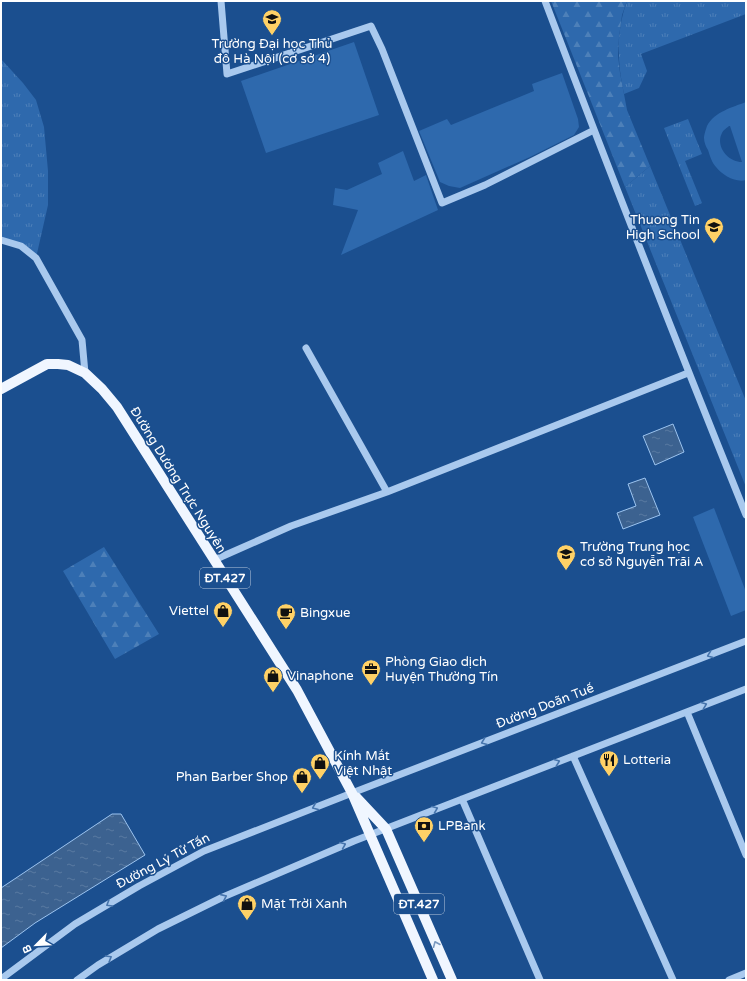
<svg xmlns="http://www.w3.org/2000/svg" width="747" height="981" font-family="'Varela Round',sans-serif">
<defs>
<pattern id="grass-tufts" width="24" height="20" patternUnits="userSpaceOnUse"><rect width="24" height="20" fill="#2e69ad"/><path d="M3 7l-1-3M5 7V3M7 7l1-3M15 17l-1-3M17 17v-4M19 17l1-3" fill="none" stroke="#4d80b9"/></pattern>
<pattern id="forest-firs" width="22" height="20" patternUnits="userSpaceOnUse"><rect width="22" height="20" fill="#2e69ad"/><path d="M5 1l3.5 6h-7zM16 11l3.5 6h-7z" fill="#4d80b9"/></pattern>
<pattern id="water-ripples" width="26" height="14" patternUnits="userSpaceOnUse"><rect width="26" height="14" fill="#3c6290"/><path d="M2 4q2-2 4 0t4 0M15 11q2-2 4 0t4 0" fill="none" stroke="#597aa1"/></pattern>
</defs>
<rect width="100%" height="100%" fill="#1b4f8f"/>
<path fill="url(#grass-tufts)" d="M627,1H746V14L641,54L647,71L639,88L624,94C617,62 616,31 627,1Z
M1,59L23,83L36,100L44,127L48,171V205L36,258L21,246L1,240Z
M688,119L702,154L685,161L702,203L695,206L664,128Z
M650,166L746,401V487L625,187Z"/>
<path fill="url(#forest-firs)" d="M551,1H627L622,15L619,37L618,55L620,73L627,110L650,166L625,187Z
M104,547L159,634L115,659L63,571Z"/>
<path fill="#2e69ad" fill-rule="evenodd" d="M354,42L379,115L266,153L241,81Z
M562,73L578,119L579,127L574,135L530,157L460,188L449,186L440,182L419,131L447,119L451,125L534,91L532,84Z
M746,102V180C736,183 722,175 716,167C712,163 710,156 708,150C706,147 704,142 704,138C704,135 706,129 707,126C714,112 733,107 746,102ZM729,126H730L742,162C728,162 715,146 722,133C723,130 727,128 729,126Z
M403,151L414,181L426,175L438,210L341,255L358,210L333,205L335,188L347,190L382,174L378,163Z
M714,508L746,592V610L731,616L693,517Z"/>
<path fill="url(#water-ripples)" stroke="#9cc4f0" d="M673,424L684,452L655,465L643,436Z
M645,478L660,515L623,529L617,513L636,506L628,484Z
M112,814H121L145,855L35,923L1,948V888Z"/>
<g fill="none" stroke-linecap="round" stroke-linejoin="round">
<path stroke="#a9c9ee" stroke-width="7" d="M221,1L227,74L371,26L382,49L442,203L485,185L594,130
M545,1C610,173 677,344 746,515
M1,240L21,246L36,258L82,340L85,373
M306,348L387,492L688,373
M214,560L291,526L387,492
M687,712L746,855
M573,756L673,980
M462,799L540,980
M1,979L75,924L139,886L204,851L352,793L746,641
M77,980L98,965L158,929L223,897L354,841L746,689
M729,980L746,973"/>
<path stroke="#f0f6ff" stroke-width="10" d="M1,389L47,364H58L68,365L85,373L102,389L117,407L297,690L352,793L433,980
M356,797L386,829L452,980"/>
</g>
<defs><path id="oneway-chevron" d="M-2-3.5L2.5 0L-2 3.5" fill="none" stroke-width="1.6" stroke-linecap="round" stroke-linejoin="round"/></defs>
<g stroke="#4674ac">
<use href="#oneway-chevron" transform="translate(710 655) rotate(159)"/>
<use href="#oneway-chevron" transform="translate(704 705) rotate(-21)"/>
<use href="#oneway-chevron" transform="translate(484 742) rotate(159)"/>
<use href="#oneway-chevron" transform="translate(557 762) rotate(-21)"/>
<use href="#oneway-chevron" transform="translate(315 807) rotate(158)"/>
<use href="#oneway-chevron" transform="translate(435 809) rotate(-22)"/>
<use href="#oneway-chevron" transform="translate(343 845) rotate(-23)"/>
<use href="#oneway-chevron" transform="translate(224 897) rotate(-24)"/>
<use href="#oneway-chevron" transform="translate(109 904) rotate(149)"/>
<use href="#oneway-chevron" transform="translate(109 958) rotate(-31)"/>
</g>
<use stroke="#7b9ac1" href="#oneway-chevron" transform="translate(436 944) rotate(-113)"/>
<defs>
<symbol id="university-pin" viewBox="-11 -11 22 30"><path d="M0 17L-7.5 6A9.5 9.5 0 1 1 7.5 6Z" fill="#ffd166" stroke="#1b4f8f"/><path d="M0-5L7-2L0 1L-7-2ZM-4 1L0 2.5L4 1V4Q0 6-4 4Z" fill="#111"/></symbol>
<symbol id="school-pin" viewBox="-11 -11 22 30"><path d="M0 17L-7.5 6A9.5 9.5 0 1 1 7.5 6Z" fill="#ffd166" stroke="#1b4f8f"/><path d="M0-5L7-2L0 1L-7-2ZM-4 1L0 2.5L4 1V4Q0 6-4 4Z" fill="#111"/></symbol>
<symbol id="shop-pin" viewBox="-11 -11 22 30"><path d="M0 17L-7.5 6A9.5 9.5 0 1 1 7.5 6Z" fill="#ffd166" stroke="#1b4f8f"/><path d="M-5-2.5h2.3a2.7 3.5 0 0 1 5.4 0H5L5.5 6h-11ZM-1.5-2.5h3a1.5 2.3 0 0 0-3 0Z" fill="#111"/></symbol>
<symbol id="cafe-pin" viewBox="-11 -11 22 30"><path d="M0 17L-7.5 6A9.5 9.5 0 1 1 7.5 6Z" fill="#ffd166" stroke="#1b4f8f"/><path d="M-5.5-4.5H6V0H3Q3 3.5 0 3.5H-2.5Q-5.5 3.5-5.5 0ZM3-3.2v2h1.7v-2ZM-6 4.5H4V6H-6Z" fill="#111"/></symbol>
<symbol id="office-pin" viewBox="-11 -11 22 30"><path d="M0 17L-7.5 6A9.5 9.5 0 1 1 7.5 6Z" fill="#ffd166" stroke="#1b4f8f"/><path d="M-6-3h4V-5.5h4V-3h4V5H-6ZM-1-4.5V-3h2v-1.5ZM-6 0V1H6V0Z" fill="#111"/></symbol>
<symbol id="restaurant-pin" viewBox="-11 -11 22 30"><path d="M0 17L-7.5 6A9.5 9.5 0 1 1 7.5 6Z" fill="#ffd166" stroke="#1b4f8f"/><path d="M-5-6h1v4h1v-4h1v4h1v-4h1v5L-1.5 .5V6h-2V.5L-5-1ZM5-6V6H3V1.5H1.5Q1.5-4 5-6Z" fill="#111"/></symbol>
<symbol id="bank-pin" viewBox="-11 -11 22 30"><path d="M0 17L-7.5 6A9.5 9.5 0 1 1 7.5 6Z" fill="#ffd166" stroke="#1b4f8f"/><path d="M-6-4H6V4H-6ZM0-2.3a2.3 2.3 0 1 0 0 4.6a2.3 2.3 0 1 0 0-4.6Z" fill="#111"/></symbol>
</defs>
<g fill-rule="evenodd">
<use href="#university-pin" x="261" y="8" width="22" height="30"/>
<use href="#school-pin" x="703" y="216" width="22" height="30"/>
<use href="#school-pin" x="555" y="543" width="22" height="30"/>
<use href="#shop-pin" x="212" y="600" width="22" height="30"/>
<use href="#cafe-pin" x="275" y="602" width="22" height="30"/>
<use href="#office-pin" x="360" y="658" width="22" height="30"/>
<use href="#shop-pin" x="262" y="665" width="22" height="30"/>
<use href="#restaurant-pin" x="598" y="749" width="22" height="30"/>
<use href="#shop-pin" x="309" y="752" width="22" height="30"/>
<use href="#shop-pin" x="291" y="766" width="22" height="30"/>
<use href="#bank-pin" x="413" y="815" width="22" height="30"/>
<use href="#shop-pin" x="236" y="893" width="22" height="30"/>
</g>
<g text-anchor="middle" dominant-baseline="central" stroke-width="3" stroke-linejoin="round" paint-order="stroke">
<g fill="#1b4f8f" stroke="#bbcadd" stroke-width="1">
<rect x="200" y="568" width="50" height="20" rx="3"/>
<rect x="394" y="894" width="50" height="20" rx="3"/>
</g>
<g font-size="12" font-weight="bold" fill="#fff">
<text x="225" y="578">ĐT.427</text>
<text x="419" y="904">ĐT.427</text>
</g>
<g font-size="13" fill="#fff" stroke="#1b4f8f" text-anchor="start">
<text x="272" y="44" text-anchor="middle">Trường Đại học Thủ<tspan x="272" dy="15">đô Hà Nội (cơ sở 4)</tspan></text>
<text x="700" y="220" text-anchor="end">Thuong Tin<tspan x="700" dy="15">High School</tspan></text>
<text x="580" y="547">Trường Trung học<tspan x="580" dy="15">cơ sở Nguyễn Trãi A</tspan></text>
<text x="209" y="611" text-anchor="end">Viettel</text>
<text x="300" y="613">Bingxue</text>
<text x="385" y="662">Phòng Giao dịch<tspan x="385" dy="15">Huyện Thường Tín</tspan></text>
<text x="287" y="676">Vinaphone</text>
<text x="334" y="756">Kính Mắt<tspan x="334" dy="15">Việt Nhật</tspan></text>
<text x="623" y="760">Lotteria</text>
<text x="288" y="777" text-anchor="end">Phan Barber Shop</text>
<text x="438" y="826">LPBank</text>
<text x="261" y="904">Mặt Trời Xanh</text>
</g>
<g font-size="13" fill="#fff" stroke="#1b4f8f">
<text transform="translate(178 480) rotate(58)">Đường Dương Trực Nguyên</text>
<text transform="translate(545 706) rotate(-21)">Đường Doãn Tuế</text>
<text transform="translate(163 861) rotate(-28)">Đường Lý Tử Tấn</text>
</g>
</g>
<rect width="747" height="981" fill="none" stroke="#ffffff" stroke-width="4"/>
<g transform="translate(36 945) rotate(246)" stroke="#1b4f8f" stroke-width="3" paint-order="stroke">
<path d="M0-3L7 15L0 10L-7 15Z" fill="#ffffff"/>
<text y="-6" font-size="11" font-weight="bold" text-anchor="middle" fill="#ffffff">B</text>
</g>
</svg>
